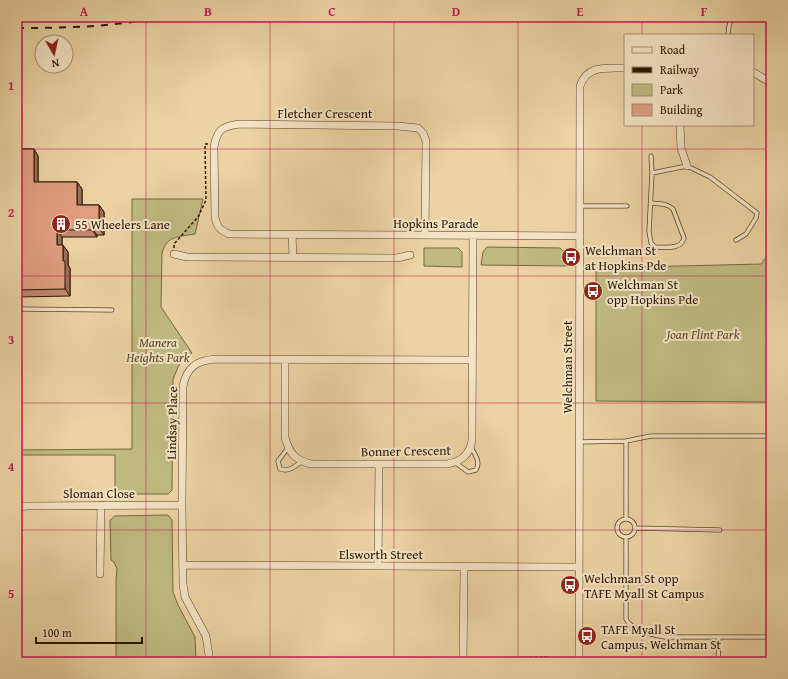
<svg xmlns="http://www.w3.org/2000/svg" width="788" height="679" font-family="'Gentium Book Plus',serif">
<rect width="100%" height="100%" fill="#ecd3a3"/>
<filter id="stains"><feTurbulence type="fractalNoise" baseFrequency=".005" numOctaves="4"/><feColorMatrix values="0 0 0 0 .2 0 0 0 0 .09 0 0 0 0 .02 0 0 0 .5 -.17"/></filter>
<radialGradient id="worn" r=".72"><stop offset=".6" stop-color="#630" stop-opacity="0"/><stop offset="1" stop-color="#630" stop-opacity=".3"/></radialGradient>
<path fill="#bfba80" stroke="#746840" d="M132,199H203L195,234C179,237 167,235 162,253L161,307L192,353L179,365L173,379L172,490L168,494H115V455H17V450L132,449Z
M487,247L560,248L564,252L566,266L481,265L483,252Z
M424,248H458L462,252V267L424,266Z
M771,251V402L596,401V268L761,264Z
M168,515L172,520L173,592L178,605L195,637L196,662H116V580L117,569L114,562L111,560L110,520L115,516Z"/>
<g fill="none" stroke-linecap="round" stroke-linejoin="round">
<defs>
<path id="lane" d="M728,35L729,26L732,17
M651,156L652,173
M651,203C659,204 667,203 673,209L684,238C681,250 666,247 655,247L651,243L649,231L652,173L687,166L710,177L757,213L756,218L746,234L736,240
M579,206H627
M17,309L112,310
M626,441L651,436H771
M579,442L626,441V519
M288,448L278,461L280,469C289,472 294,467 301,462
M456,463L468,472L476,470C481,462 475,455 471,447
M617 528a9 9 0 1 1 18 0a9 9 0 1 1-18 0Z
M635,528L720,530
M626,537V619C632,631 652,635 665,637H771
M718,662L719,637"/>
<path id="street" d="M753,72L771,83
M680,125L681,148L687,166
M292,234L293,257
M425,235L426,141L423,133L418,128L398,126L240,124C223,126 217,129 214,147L215,217C217,227 220,230 229,234L580,236
M174,254L187,257L397,258L410,255
M285,360V438C290,454 295,460 311,464H447C461,462 470,454 472,440L473,235
M17,507L27,506L182,505
M183,565L579,567
M378,566L379,465
M100,574L101,505
M210,662L206,636L185,597L183,584L182,505L183,386C187,367 196,361 215,359L472,360
M463,662L464,567
M579,662L580,86C587,65 606,68 625,68"/>
</defs>
<use href="#lane" stroke="#594429" stroke-width="5"/>
<use href="#street" stroke="#594429" stroke-width="8"/>
<path stroke="#281500" stroke-width="1.5" stroke-dasharray="3 2" stroke-linecap="butt" d="M174,248V244L198,217L206,200L205,144H208
M470,661H478L489,658L548,657L572,662
M219,662H457
M594,662L600,660L648,662
M648,662H714
M723,662H771"/>
<use href="#lane" stroke="#f3e2c3" stroke-width="3.5"/>
<use href="#street" stroke="#f3e2c3" stroke-width="7"/>
<path stroke="#281500" stroke-width="2" stroke-dasharray="7 7" stroke-linecap="butt" d="M17,28C66,28 113,27 161,17"/>
</g>
<path fill="#c0876e" stroke="#281500" d="M17,149H34L38,156V182H77L82,189V205H99L104,212V235H97V237H62V245L68,252V265L70,268V296L17,297Z"/>
<path fill="#9c6e5a" stroke="#281500" d="M34,149L38,156V189L34,182Z
M77,182L82,189V212L77,205Z
M99,205L104,212V235L99,228Z
M92,228L97,235V237L92,230Z
M57,230L62,237V252L57,245Z
M63,245L68,252V265L70,268V296L65,289L63,261Z"/>
<path fill="#df9d80" stroke="#281500" d="M17,149H34V182H77V205H99V228H92V230H57V245H63V261H65V289L17,290Z"/>
<path fill="none" stroke="#c2185b" stroke-width="1" stroke-opacity="0.55" d="M146,17V662M270,17V662M394,17V662M518,17V662M642,17V35M642,125V662M17,149H771M17,276H771M17,403H771M17,530H771"/>
<defs>
<symbol id="building-disc" viewBox="-11 -11 22 22"><circle r="9.5" fill="#8f2418" stroke="#f3e2c3"/><path d="M-4-6H4V6H1V3H-1V6H-4ZM-2.5-4.3h1.7v1.8h-1.7ZM.8-4.3h1.7v1.8H.8ZM-2.5-1h1.7V.8h-1.7ZM.8-1h1.7V.8H.8Z" fill="#fff"/></symbol>
<symbol id="bus-disc" viewBox="-11 -11 22 22"><circle r="9.5" fill="#8f2418" stroke="#f3e2c3"/><path d="M-5-6H5V4H4V6H2V4H-2V6H-4V4H-5ZM-3.5-4V0h7V-4ZM-3.5 1.2v1.5H-2V1.2ZM2 1.2v1.5H3.5V1.2Z" fill="#fff"/></symbol>
</defs>
<g fill-rule="evenodd">
<use href="#building-disc" x="50" y="213" width="22" height="22"/>
<use href="#bus-disc" x="560" y="246" width="22" height="22"/>
<use href="#bus-disc" x="582" y="280" width="22" height="22"/>
<use href="#bus-disc" x="559" y="574" width="22" height="22"/>
<use href="#bus-disc" x="576" y="625" width="22" height="22"/>
</g>
<g text-anchor="middle" dominant-baseline="central" stroke-width="4" stroke-linejoin="round" paint-order="stroke">
<g font-size="13" fill="#281500" stroke="#f3e2c3">
<text x="325" y="113">Fletcher Crescent</text>
<text x="436" y="223">Hopkins Parade</text>
<text transform="translate(567 367) rotate(-90)">Welchman Street</text>
<text transform="translate(172 423) rotate(-89)">Lindsay Place</text>
<text transform="translate(406 451) rotate(-1)">Bonner Crescent</text>
<text x="99" y="493">Sloman Close</text>
<text x="381" y="554">Elsworth Street</text>
</g>
<g font-size="13" fill="#281500" stroke="#f3e2c3" text-anchor="start">
<text x="75" y="224">55 Wheelers Lane</text>
<text x="585" y="250">Welchman St<tspan x="585" dy="15">at Hopkins Pde</tspan></text>
<text x="607" y="284">Welchman St<tspan x="607" dy="15">opp Hopkins Pde</tspan></text>
<text x="584" y="578">Welchman St opp<tspan x="584" dy="15">TAFE Myall St Campus</tspan></text>
<text x="601" y="629">TAFE Myall St<tspan x="601" dy="15">Campus, Welchman St</tspan></text>
</g>
<g font-size="13" font-style="italic" fill="#554726" stroke="#f3e2c3">
<text x="703" y="334">Joan Flint Park</text>
<text x="158" y="342">Manera<tspan x="158" dy="15">Heights Park</tspan></text>
</g>
</g>
<rect width="788" height="679" fill="none" stroke="#ecd3a3" stroke-width="44"/>
<rect x="624" y="34" width="130" height="92" fill="#f3e2c3" stroke="#a29075"/>
<rect x="632" y="47" width="20" height="6" fill="#f3e2c3" stroke="#a29075"/>
<text x="660" y="54" font-size="12" fill="#281500">Road</text>
<rect x="632" y="67" width="20" height="6" fill="#281500" stroke="#a29075"/>
<text x="660" y="74" font-size="12" fill="#281500">Railway</text>
<rect x="632" y="84" width="20" height="12" fill="#bfba80" stroke="#a29075"/>
<text x="660" y="94" font-size="12" fill="#281500">Park</text>
<rect x="632" y="104" width="20" height="12" fill="#df9d80" stroke="#a29075"/>
<text x="660" y="114" font-size="12" fill="#281500">Building</text>
<g transform="translate(54 54) rotate(171)"><circle r="19" fill="#f3e2c3" stroke="#a29075"/>
<path d="M0-3L7 15L0 10L-7 15Z" fill="#8f2418"/>
<text y="-6" font-size="11" font-weight="bold" text-anchor="middle" fill="#281500">N</text>
</g>
<path d="M36 637v6h106v-6" fill="none" stroke="#281500" stroke-width="2"/>
<text x="42" y="637" font-size="12" fill="#281500" stroke="#f3e2c3" stroke-width="3" paint-order="stroke">100 m</text>
<rect x="22" y="22" width="744" height="635" fill="none" stroke="#c2185b" stroke-width="1.5"/>
<g font-size="13" text-anchor="middle" font-weight="bold" fill="#c2185b">
<text x="84" y="16">A</text>
<text x="208" y="16">B</text>
<text x="332" y="16">C</text>
<text x="456" y="16">D</text>
<text x="580" y="16">E</text>
<text x="704" y="16">F</text>
<text x="11" y="90">1</text>
<text x="11" y="217">2</text>
<text x="11" y="344">3</text>
<text x="11" y="471">4</text>
<text x="11" y="598">5</text>
</g>
<rect width="100%" height="100%" filter="url(#stains)"/>
<rect width="100%" height="100%" fill="url(#worn)"/>
</svg>
